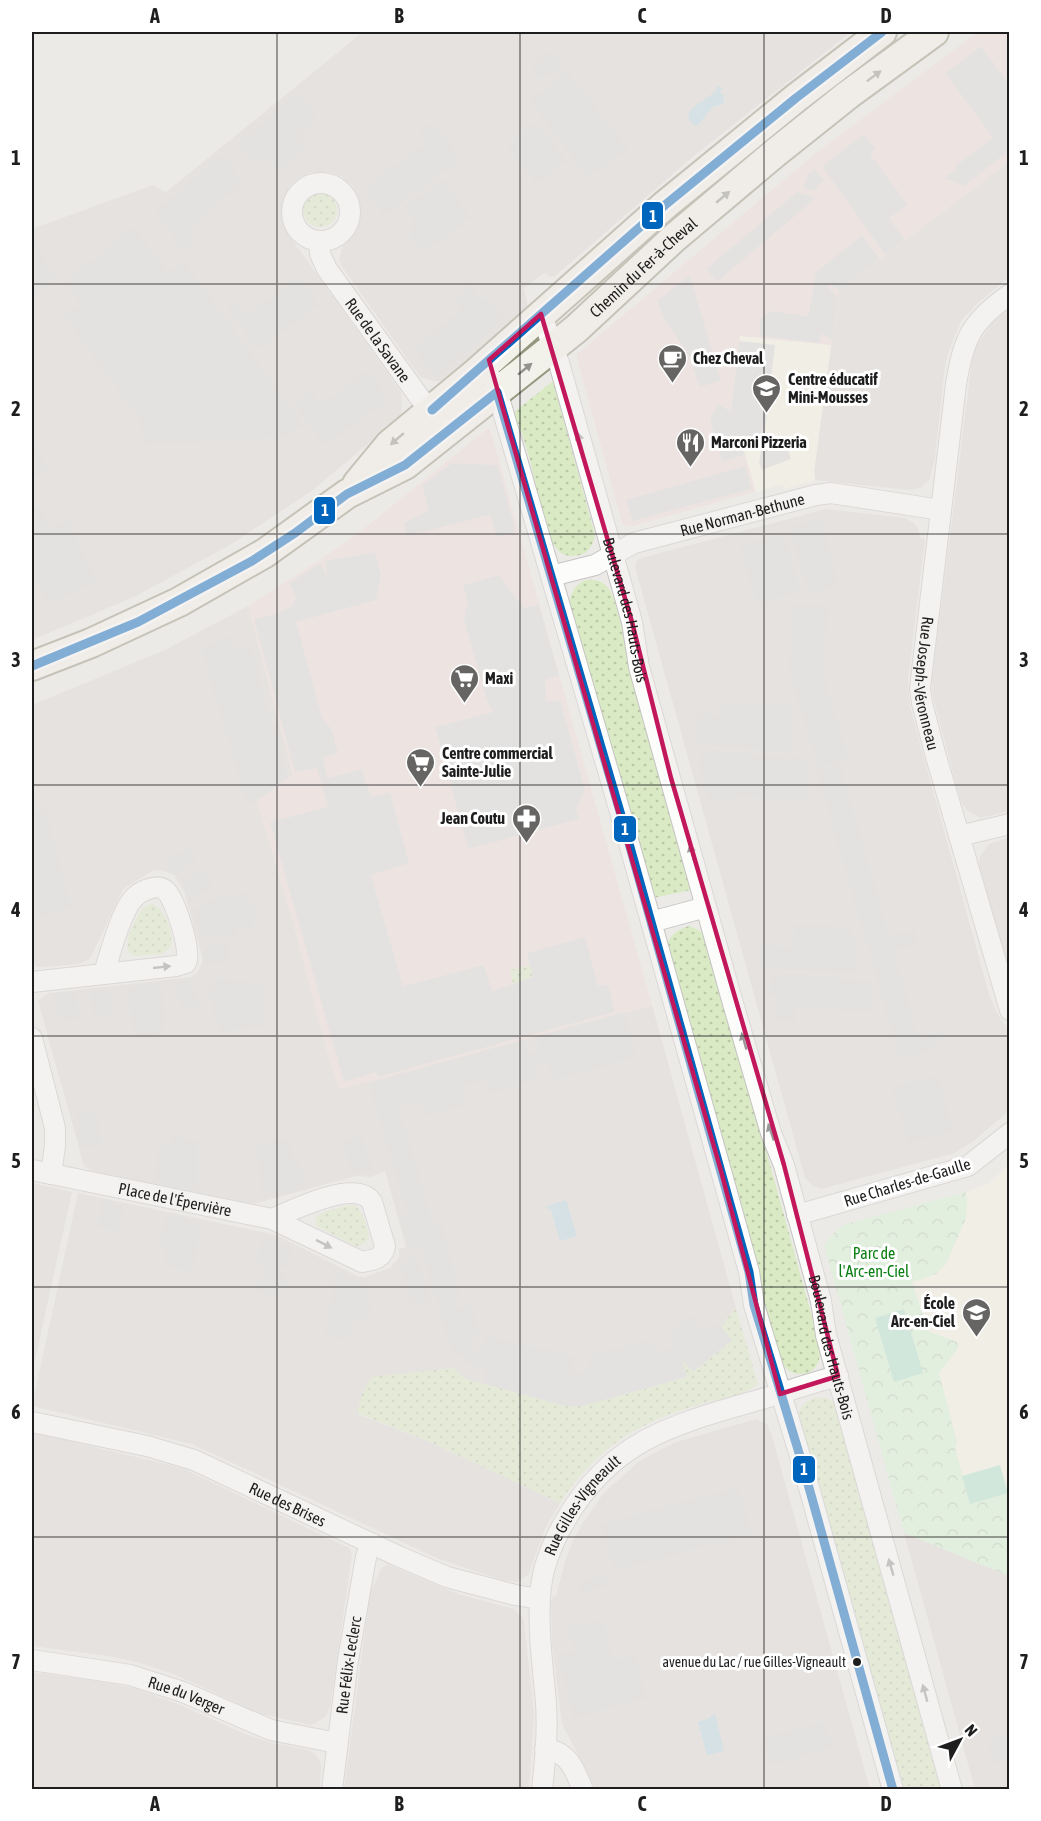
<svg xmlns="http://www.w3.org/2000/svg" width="1041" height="1821" font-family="'Asap Condensed',sans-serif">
<defs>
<pattern id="grass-dots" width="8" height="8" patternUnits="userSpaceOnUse" patternTransform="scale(1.5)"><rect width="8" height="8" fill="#d9eac4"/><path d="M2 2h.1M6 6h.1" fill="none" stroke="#bac8a8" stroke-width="1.8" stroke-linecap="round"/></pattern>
<pattern id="park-crowns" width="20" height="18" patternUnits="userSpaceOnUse" patternTransform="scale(1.5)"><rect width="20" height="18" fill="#d4f3d3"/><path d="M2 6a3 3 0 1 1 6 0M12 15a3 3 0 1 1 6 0" fill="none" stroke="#b6d0b5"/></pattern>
</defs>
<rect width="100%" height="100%" fill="#eceae7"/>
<path fill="#dbdad8" d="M363,32H851L695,155L555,276L550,277L544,273L524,288L528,307L442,381H434L420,377L341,265L339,259L343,245L354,231L360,219L359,198L352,185L341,176L331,172H311L299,178L290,185L283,202L282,218L285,230L401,392L402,410L399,418L313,490L230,545L134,597L32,640V229L153,185L166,192Z
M1009,162V277L977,304L961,321L950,347L945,364L935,457L930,479L920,488L909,490L815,480L814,471L839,290Z
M1009,309V811L981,818L967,811L960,799L933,697L932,679L972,360L975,348L988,329L994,321Z
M826,509L905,518L914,523L919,530L920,538L925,539L908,680L910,707L989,994L997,1013L1009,1031V1111L972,1142L955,1153L821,1189L813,1186L805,1178L635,567L638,559Z
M248,606L293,775L257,801L294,926L330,1062L343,1088L652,1005L736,1308L724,1322L732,1340L693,1372L565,1406L465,1379L454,1368L371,1378L357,1414L430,1442L560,1503L546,1527L528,1575L517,1582L502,1580L439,1559L192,1444L32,1406L78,1193L267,1233L280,1237L359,1277H365L390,1268L399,1257V1249L406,1247L385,1171L371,1177L356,1176L257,1203H248L112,1175L93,1171L84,1166L38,1001L49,993L191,977L198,972L203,960L184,891L174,875L167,872L154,870L123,889L90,959L78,964L46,967H38L32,964V705L165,650Z
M1009,837V975L979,866L980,856L989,844Z
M32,1183L72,1192L32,1374Z
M756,1419L767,1424L772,1436L870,1789H596L562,1724L552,1643L551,1603L553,1596H556L565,1561L572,1543L582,1524L603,1494L639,1461L676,1442Z
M32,1432L182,1468L349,1548L352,1554L330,1708L325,1717L312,1725L293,1721L262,1714L171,1673L140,1663L109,1656L32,1646Z
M904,1533L1009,1576V1789H975Z
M387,1564L458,1594L514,1609L524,1619L534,1715L529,1789H344L370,1593L381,1569Z
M32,1672L105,1682L137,1689L178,1704L250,1736L276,1744L309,1750L316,1755L321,1764L320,1789H32Z"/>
<path fill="#eedddb" d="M978,32H1009V162L839,290L814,471L815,480L784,489L783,484L629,527L624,525L622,523L577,359V354L817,152Z
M488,428L491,432L652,1005L353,1086L339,1088L330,1062L294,926L257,801L293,775L248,606L327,555L361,531Z"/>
<path fill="#f6f6e2" d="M740,336L831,345L814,471L815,480L784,489L783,484L756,492L745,455L722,462L711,424V416L718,404L731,411Z
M1009,1165V1493L970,1504L954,1448L957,1443L939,1373L958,1348L928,1331L912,1281L936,1274L967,1205L966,1192L988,1184Z"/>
<path fill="#dadad8" d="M981,46L1009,84V151L964,186L944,178L957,169L955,166L993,138L945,73Z
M552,49L563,64L544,79L537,77L533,64Z
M568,71L628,149L588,178L529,100Z
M297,92L318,118L297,135L307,147L279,171L271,160L253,161L238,143Z
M432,121L453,148L457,163L383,216L364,188L426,143L419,131Z
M536,122L567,161L536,184L506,144Z
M864,134L876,149L872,152L871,161L874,159L908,205L889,218L905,240L885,255L822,166Z
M222,154L244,182L187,229L196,242L183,251L155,211Z
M815,168L824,181L818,185L816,191L803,188L809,173Z
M443,179L471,218L422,254L409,235L413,220L405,206Z
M797,192L816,198L717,282L706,269Z
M134,226L167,272L184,261L303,425L286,437L145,445L139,419L63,315L79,305L66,281Z
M862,235L880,259L839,290L830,285L828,287L838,298L832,340L822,333L819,343L760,336V319L771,311L808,316L816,272Z
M34,237L47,265L58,276L32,297V238Z
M690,275L721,381L699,387L690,357L663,317L657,301Z
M299,277L319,305L257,350L227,308L237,301L247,314Z
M469,284L480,298L483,299L487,298L504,319L437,378L414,349L461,310L454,298Z
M739,341L775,345L764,438L740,436L745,455L722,462L711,424V416L718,404L731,411Z
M367,371L389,399L325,446L293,403L311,390L322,404Z
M32,435L49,471L32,479Z
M763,441L786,443L791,459L762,470L759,462Z
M452,463L498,465L516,532L497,537L490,515L407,536L404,523L429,510L422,485Z
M745,466L752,489L632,521L626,500Z
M40,506L50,529L68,520L97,581L47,604L32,570V510Z
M822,519L838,586L807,593L790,527Z
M784,534L801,592L757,604L740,546Z
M375,552L381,576L376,600L296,622L322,717L332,730L338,753L323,758L328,778L362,769L365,782L372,797L390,792L409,863L371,875L403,986L484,965L492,991L533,977L527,953L585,937L598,986L608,984L615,1012L378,1077L376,1072L344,1082L270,822L328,807L317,768L295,772L254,619L275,614L291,607L296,598L289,583L320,563L327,576L325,561Z
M499,575L524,608L539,605L559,676L545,680L546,700L548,702L560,700L585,789L576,809L579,819L468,849L435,727L493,712L487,701L464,620L466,606H468L463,585Z
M794,604L829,606L823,656L828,691L849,759L818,769L789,669Z
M231,635L235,650L251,645L287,778L259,799L247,804L201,647Z
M721,702L793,706L790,753L696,744L698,713L720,715Z
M700,750L808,759L806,802L733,796L731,802L709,801L699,764Z
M840,765L889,936L915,930L918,944L893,951L919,1038L942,1031L945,1038L923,1054L900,1059L817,772Z
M45,809L72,908L32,920V813Z
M188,847L197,860L176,875L166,867L169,859Z
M202,871L212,886L191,903L182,882Z
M244,890L255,909L253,929L236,930V935L200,938L193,910L221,894L225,900Z
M795,923L852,928L851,939H857L855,974L758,967L760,944L792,948Z
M228,944L229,963L205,964L203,947Z
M771,972L871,981L870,1012L796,1006V1022L776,1020L777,997L770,996Z
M219,978L262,985L266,1025L220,1032L208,991Z
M191,979L199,1006L182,1011L174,982Z
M160,983L166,1020L162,1022L164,1033L134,1037L127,988Z
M110,989L112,1014L93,1016L90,991Z
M77,992L79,1020L59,1022L54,994Z
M625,1012L637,1057L553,1081L548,1062L533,1066L537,1080L488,1094L484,1081L463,1087L467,1104L426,1116L421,1103L419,1102L399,1107L432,1220L426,1222L442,1225L461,1295L454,1297L458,1308L471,1304L481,1336L471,1339L466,1343L472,1350L481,1351L485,1336L575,1356L571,1370L573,1374L587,1370L589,1366L586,1356L651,1340L656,1352L674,1346L675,1341L668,1332L691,1314L706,1331L716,1322L732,1340L693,1372L683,1360L682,1361L687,1377L583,1406H565L483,1384L485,1370L467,1363L459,1353L453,1356L420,1244L409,1247L400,1218L407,1215L369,1084L525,1039L529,1054L540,1051L536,1036Z
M938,1075L953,1131L908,1144L892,1086Z
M95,1110L103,1146H80L76,1130L80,1129L77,1114Z
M172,1136L198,1140V1191L154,1182L160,1143L170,1145Z
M362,1137L372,1169L352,1174L342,1141Z
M289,1138L295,1163L298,1161L303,1165L300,1169L304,1174L302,1176L306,1181L301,1185V1188L262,1198L257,1145Z
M103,1201L124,1206L118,1232L96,1227Z
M167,1215L202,1223L196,1252L199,1257L193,1261L196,1266L189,1272L163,1266L167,1249L158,1247Z
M262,1236L289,1245L293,1253L287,1258L291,1263L285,1268H280L288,1283L282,1286L279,1297L253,1291L267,1272L264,1265L256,1263Z
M409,1254L415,1257L420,1263L431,1300L417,1305L416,1301L411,1302L401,1269Z
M336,1271L364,1283L372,1311L368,1320L352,1321L348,1340L325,1336Z
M738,1487L752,1534L614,1571L600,1524Z
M607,1574L610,1586L578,1592L580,1581Z
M604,1621L613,1660L635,1655L647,1698L573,1718L558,1655L576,1651L565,1628L570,1625Z
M825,1721L833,1748L771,1765L764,1738Z
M1009,1733V1759L995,1764L987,1740Z"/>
<path fill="url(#grass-dots)" d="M303 210a17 17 0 1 1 34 0a17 17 0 1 1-34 0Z
M553,381L595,535C593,543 591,550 583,554C574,557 564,557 558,550C548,540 546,524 542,511C534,480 528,441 513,413Z
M586,580C601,578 609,585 614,599L690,873L691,890L653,898L569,606C570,594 574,585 586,580Z
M153,904C167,912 173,932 171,947L162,954L133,956L128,951C125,940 134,920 141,911C144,906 148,905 153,904Z
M689,926C700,930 705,933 709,944L819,1342C822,1356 819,1374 800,1374C796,1374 790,1372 787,1369C782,1365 780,1357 777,1352L666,954C666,938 674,931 689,926Z
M530,965L533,977L513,984L510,970Z
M349,1205H355C364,1214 368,1226 369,1239L360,1246H355L320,1228L315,1224L316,1217L323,1212Z
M736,1308L758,1384C745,1396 718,1399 701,1404C637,1423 598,1446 560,1503L430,1442L357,1413L362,1394L371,1377L454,1368L465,1379L565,1406H583L687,1377L682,1361L694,1372L732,1340L722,1328L724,1322Z
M820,1397L829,1399L835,1404L945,1789H899L796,1424C798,1407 803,1401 820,1397Z"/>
<path fill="url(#park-crowns)" d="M966,1192L967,1205L966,1218L946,1264L936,1274L912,1282L928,1331L957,1342L958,1348L939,1373L957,1443L955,1448L970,1503L1009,1493V1576L904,1533L824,1245L837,1229L846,1224Z"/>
<path fill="#b1e4ce" d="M904,1309L923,1373L894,1382L875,1318Z
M1000,1465L1008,1493L970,1504L962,1476Z"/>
<path fill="#b9d8e1" d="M715,92L723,94L724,102L720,105L712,107L698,125H694L688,119L690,110Z
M566,1200L577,1236L560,1241L551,1209H548L547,1206Z
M715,1714L724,1751L707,1755L698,1722L710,1718V1716Z"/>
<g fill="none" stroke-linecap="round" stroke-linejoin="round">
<path stroke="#b9d8e1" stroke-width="5" d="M718,92L719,89"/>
<defs>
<g id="street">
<circle cx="321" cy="212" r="29"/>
<path id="s1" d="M319,241L320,254L327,269L420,398L439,420"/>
<path id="s2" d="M1010,294C971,322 964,337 956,384L920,688L922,703L935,753L1010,1010"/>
<path id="s3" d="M541,314L559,363L632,622L639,667L732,1000L771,1133L784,1165L821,1301L826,1335L952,1790"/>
<path d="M494,381L623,822L721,1171L749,1272L754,1305L803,1466L893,1790"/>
<path id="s4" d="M551,576L595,565L634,543L816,495L831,493L941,510"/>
<path d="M959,836L1010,824"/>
<path d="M651,922L706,907"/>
<path d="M32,982L176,966L186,963C192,952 175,898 165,890C156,883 138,892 132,900C120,915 110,954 104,973"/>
<path d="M32,1038L55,1128V1146L51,1174"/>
<path id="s5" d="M32,1170L272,1219L362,1262C373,1260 383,1259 385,1246L372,1202C356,1178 293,1210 272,1219"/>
<path d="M797,1215L968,1166L1010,1133"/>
<path id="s6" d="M32,1422L147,1446L194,1460L398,1556L447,1577L515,1595L540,1599"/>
<path id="s7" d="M32,1660L130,1675L183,1692L271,1730L337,1743"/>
<path d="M545,1749C568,1751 575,1770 583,1790"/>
<path id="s8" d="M332,1790L348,1660L366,1557L371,1543"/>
<path id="s9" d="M542,1790C545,1761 548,1732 546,1703C543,1668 538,1634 540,1598C541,1570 551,1545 565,1521C611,1441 671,1425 755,1401C783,1393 810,1383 838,1376"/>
</g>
<g id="secondary">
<path d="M357,484L390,444L477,372L665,205L796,98L882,32"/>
<path id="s10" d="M32,666L91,643L179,602L265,553L347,494L405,465L576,329L674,238L775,153L849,94L934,32"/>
</g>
</defs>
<use href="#street" stroke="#c5c4c3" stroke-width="22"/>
<use href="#secondary" stroke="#95967e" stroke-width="32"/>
<use href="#street" stroke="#fcfcfb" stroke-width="20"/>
<use href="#secondary" stroke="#f3f2ea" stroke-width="28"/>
<defs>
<path id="bus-1" d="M432,410L665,205L796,98L882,32
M32,666L138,622L252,561L295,533L347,494L405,465L497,392L623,822L749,1272L754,1305L803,1466L893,1790"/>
</defs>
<use href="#bus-1" stroke="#fff" stroke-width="14"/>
<use href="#bus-1" stroke="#0065bd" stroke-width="9"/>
</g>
<defs><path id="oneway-solid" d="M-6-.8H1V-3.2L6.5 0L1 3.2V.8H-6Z" transform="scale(1.5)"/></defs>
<g fill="#93938e">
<use href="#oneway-solid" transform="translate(874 76) rotate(-37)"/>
<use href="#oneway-solid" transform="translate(723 197) rotate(-40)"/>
<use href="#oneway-solid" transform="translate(525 369) rotate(-39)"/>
<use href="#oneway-solid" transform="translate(397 439) rotate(139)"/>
</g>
<g fill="#989898">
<use href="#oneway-solid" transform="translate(580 441) rotate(-105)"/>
<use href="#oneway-solid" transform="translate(692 853) rotate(-105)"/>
<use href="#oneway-solid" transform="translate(162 967) rotate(-6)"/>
<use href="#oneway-solid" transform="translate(744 1041) rotate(-106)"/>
<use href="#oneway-solid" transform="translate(771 1132) rotate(-109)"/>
<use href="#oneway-solid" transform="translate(324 1244) rotate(27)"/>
<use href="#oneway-solid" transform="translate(891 1567) rotate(-106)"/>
<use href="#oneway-solid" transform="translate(925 1693) rotate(-105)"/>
</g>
<path d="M0 0H1041V1821H0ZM541,314L632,622L671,778L784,1165L838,1376L780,1394L721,1171L489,360Z" fill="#eceae7" fill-opacity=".55" fill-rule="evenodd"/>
<path fill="none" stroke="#c2185b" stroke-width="4.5" stroke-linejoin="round" d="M541,314L632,622L671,778L784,1165L838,1376L780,1394L721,1171L489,360Z"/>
<path fill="none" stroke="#1e1e1e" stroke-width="1.5" stroke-opacity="0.55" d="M277,32V1790M520,32V1790M764,32V1790M32,284H1010M32,534H1010M32,785H1010M32,1036H1010M32,1287H1010M32,1537H1010"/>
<defs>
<symbol id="cafe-pin" viewBox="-11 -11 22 30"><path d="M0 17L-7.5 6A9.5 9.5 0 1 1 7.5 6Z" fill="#666564" stroke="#fff"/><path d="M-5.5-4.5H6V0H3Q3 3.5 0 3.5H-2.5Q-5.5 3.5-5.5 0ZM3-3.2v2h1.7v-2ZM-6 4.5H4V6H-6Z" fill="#fff"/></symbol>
<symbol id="school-pin" viewBox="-11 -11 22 30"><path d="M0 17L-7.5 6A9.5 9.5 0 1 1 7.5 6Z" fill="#666564" stroke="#fff"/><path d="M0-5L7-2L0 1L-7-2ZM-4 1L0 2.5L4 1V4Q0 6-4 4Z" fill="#fff"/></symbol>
<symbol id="restaurant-pin" viewBox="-11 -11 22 30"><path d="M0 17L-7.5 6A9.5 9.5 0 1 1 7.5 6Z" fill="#666564" stroke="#fff"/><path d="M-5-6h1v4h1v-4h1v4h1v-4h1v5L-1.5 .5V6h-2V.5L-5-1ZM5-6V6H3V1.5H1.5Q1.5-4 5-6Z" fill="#fff"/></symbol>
<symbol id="supermarket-pin" viewBox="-11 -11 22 30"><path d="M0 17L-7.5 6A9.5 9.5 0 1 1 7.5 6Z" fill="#666564" stroke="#fff"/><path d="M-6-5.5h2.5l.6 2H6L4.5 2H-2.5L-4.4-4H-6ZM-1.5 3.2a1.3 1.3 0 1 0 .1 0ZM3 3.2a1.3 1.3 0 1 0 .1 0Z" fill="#fff"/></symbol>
<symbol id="pharmacy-pin" viewBox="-11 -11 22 30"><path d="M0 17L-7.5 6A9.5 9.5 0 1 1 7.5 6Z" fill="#666564" stroke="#fff"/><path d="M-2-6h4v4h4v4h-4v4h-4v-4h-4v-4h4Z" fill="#fff"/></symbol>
</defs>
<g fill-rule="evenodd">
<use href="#cafe-pin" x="656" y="342" width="33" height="45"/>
<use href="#school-pin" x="750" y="372" width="33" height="45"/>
<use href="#restaurant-pin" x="674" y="426" width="33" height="45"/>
<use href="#supermarket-pin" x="448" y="662" width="33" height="45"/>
<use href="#supermarket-pin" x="404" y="746" width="33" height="45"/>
<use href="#pharmacy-pin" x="510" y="802" width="33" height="45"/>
<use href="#school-pin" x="960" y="1296" width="33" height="45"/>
</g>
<circle fill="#1e1e1e" stroke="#fff" stroke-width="2" cx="857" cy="1662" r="5"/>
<g text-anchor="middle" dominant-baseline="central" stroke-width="6" stroke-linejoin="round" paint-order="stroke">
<g font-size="14" fill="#1e1e1e" stroke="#fff" text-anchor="end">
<text x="846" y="1662">avenue du Lac / rue Gilles-Vigneault</text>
</g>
<g font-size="16" fill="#1e1e1e" stroke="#fff">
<text stroke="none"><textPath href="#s10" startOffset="735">Chemin du Fer-à-Cheval</textPath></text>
<text stroke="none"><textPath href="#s1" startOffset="117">Rue de la Savane</textPath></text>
<text stroke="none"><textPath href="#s4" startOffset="202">Rue Norman-Bethune</textPath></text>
<text stroke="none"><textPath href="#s3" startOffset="308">Boulevard des Hauts-Bois</textPath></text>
<text stroke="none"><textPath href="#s2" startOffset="411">Rue Joseph-Véronneau</textPath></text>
<text transform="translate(907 1182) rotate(-17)">Rue Charles-de-Gaulle</text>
<text stroke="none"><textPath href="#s5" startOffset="146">Place de l'Épervière</textPath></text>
<text stroke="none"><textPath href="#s3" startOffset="1074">Boulevard des Hauts-Bois</textPath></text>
<text stroke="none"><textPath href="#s6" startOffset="270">Rue des Brises</textPath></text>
<text stroke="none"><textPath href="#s9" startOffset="297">Rue Gilles-Vigneault</textPath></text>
<text stroke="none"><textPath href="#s8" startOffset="126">Rue Félix-Leclerc</textPath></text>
<text stroke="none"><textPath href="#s7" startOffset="159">Rue du Verger</textPath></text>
</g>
<g font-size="16" font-weight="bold" fill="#1e1e1e" stroke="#fff" text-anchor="start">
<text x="693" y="358">Chez Cheval</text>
<text x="788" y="379">Centre éducatif<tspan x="788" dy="18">Mini-Mousses</tspan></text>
<text x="711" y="442">Marconi Pizzeria</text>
<text x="485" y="678">Maxi</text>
<text x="442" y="753">Centre commercial<tspan x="442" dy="18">Sainte-Julie</tspan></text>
<text x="505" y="818" text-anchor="end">Jean Coutu</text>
<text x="955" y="1303" text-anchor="end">École<tspan x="955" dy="18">Arc-en-Ciel</tspan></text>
</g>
<g font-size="16" fill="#0a7e12" stroke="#fff">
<text x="874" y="1253">Parc de<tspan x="874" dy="18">l'Arc-en-Ciel</tspan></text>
</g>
</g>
<g stroke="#fff" stroke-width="2">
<rect x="641" y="201" width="23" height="29" rx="6" fill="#0065bd"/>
<rect x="313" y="496" width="23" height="29" rx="6" fill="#0065bd"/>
<rect x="613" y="815" width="24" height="28" rx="6" fill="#0065bd"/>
<rect x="792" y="1455" width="24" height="29" rx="6" fill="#0065bd"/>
</g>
<g font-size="16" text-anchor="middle" font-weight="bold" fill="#fff">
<text x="653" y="222">1</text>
<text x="325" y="516">1</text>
<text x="625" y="835">1</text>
<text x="804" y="1475">1</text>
</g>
<rect width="1041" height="1821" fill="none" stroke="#ffffff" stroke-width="66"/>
<g transform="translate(960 1740) rotate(49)" stroke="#ffffff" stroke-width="4.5" paint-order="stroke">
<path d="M0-4.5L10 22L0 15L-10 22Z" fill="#1e1e1e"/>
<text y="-9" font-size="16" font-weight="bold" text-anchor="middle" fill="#1e1e1e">N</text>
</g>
<rect x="33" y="33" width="975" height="1755" fill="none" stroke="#1e1e1e" stroke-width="2"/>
<g font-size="20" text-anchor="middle" font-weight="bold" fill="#1e1e1e">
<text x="155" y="23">A</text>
<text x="399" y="23">B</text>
<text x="642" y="23">C</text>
<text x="886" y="23">D</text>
<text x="16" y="165">1</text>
<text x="1024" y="165">1</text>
<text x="16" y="416">2</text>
<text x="1024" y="416">2</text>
<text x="16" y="667">3</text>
<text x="1024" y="667">3</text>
<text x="16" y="917">4</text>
<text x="1024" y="917">4</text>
<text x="16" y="1168">5</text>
<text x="1024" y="1168">5</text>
<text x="16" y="1419">6</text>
<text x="1024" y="1419">6</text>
<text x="16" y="1669">7</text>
<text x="1024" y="1669">7</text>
<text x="155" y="1811">A</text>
<text x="399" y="1811">B</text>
<text x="642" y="1811">C</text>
<text x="886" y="1811">D</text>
</g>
</svg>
